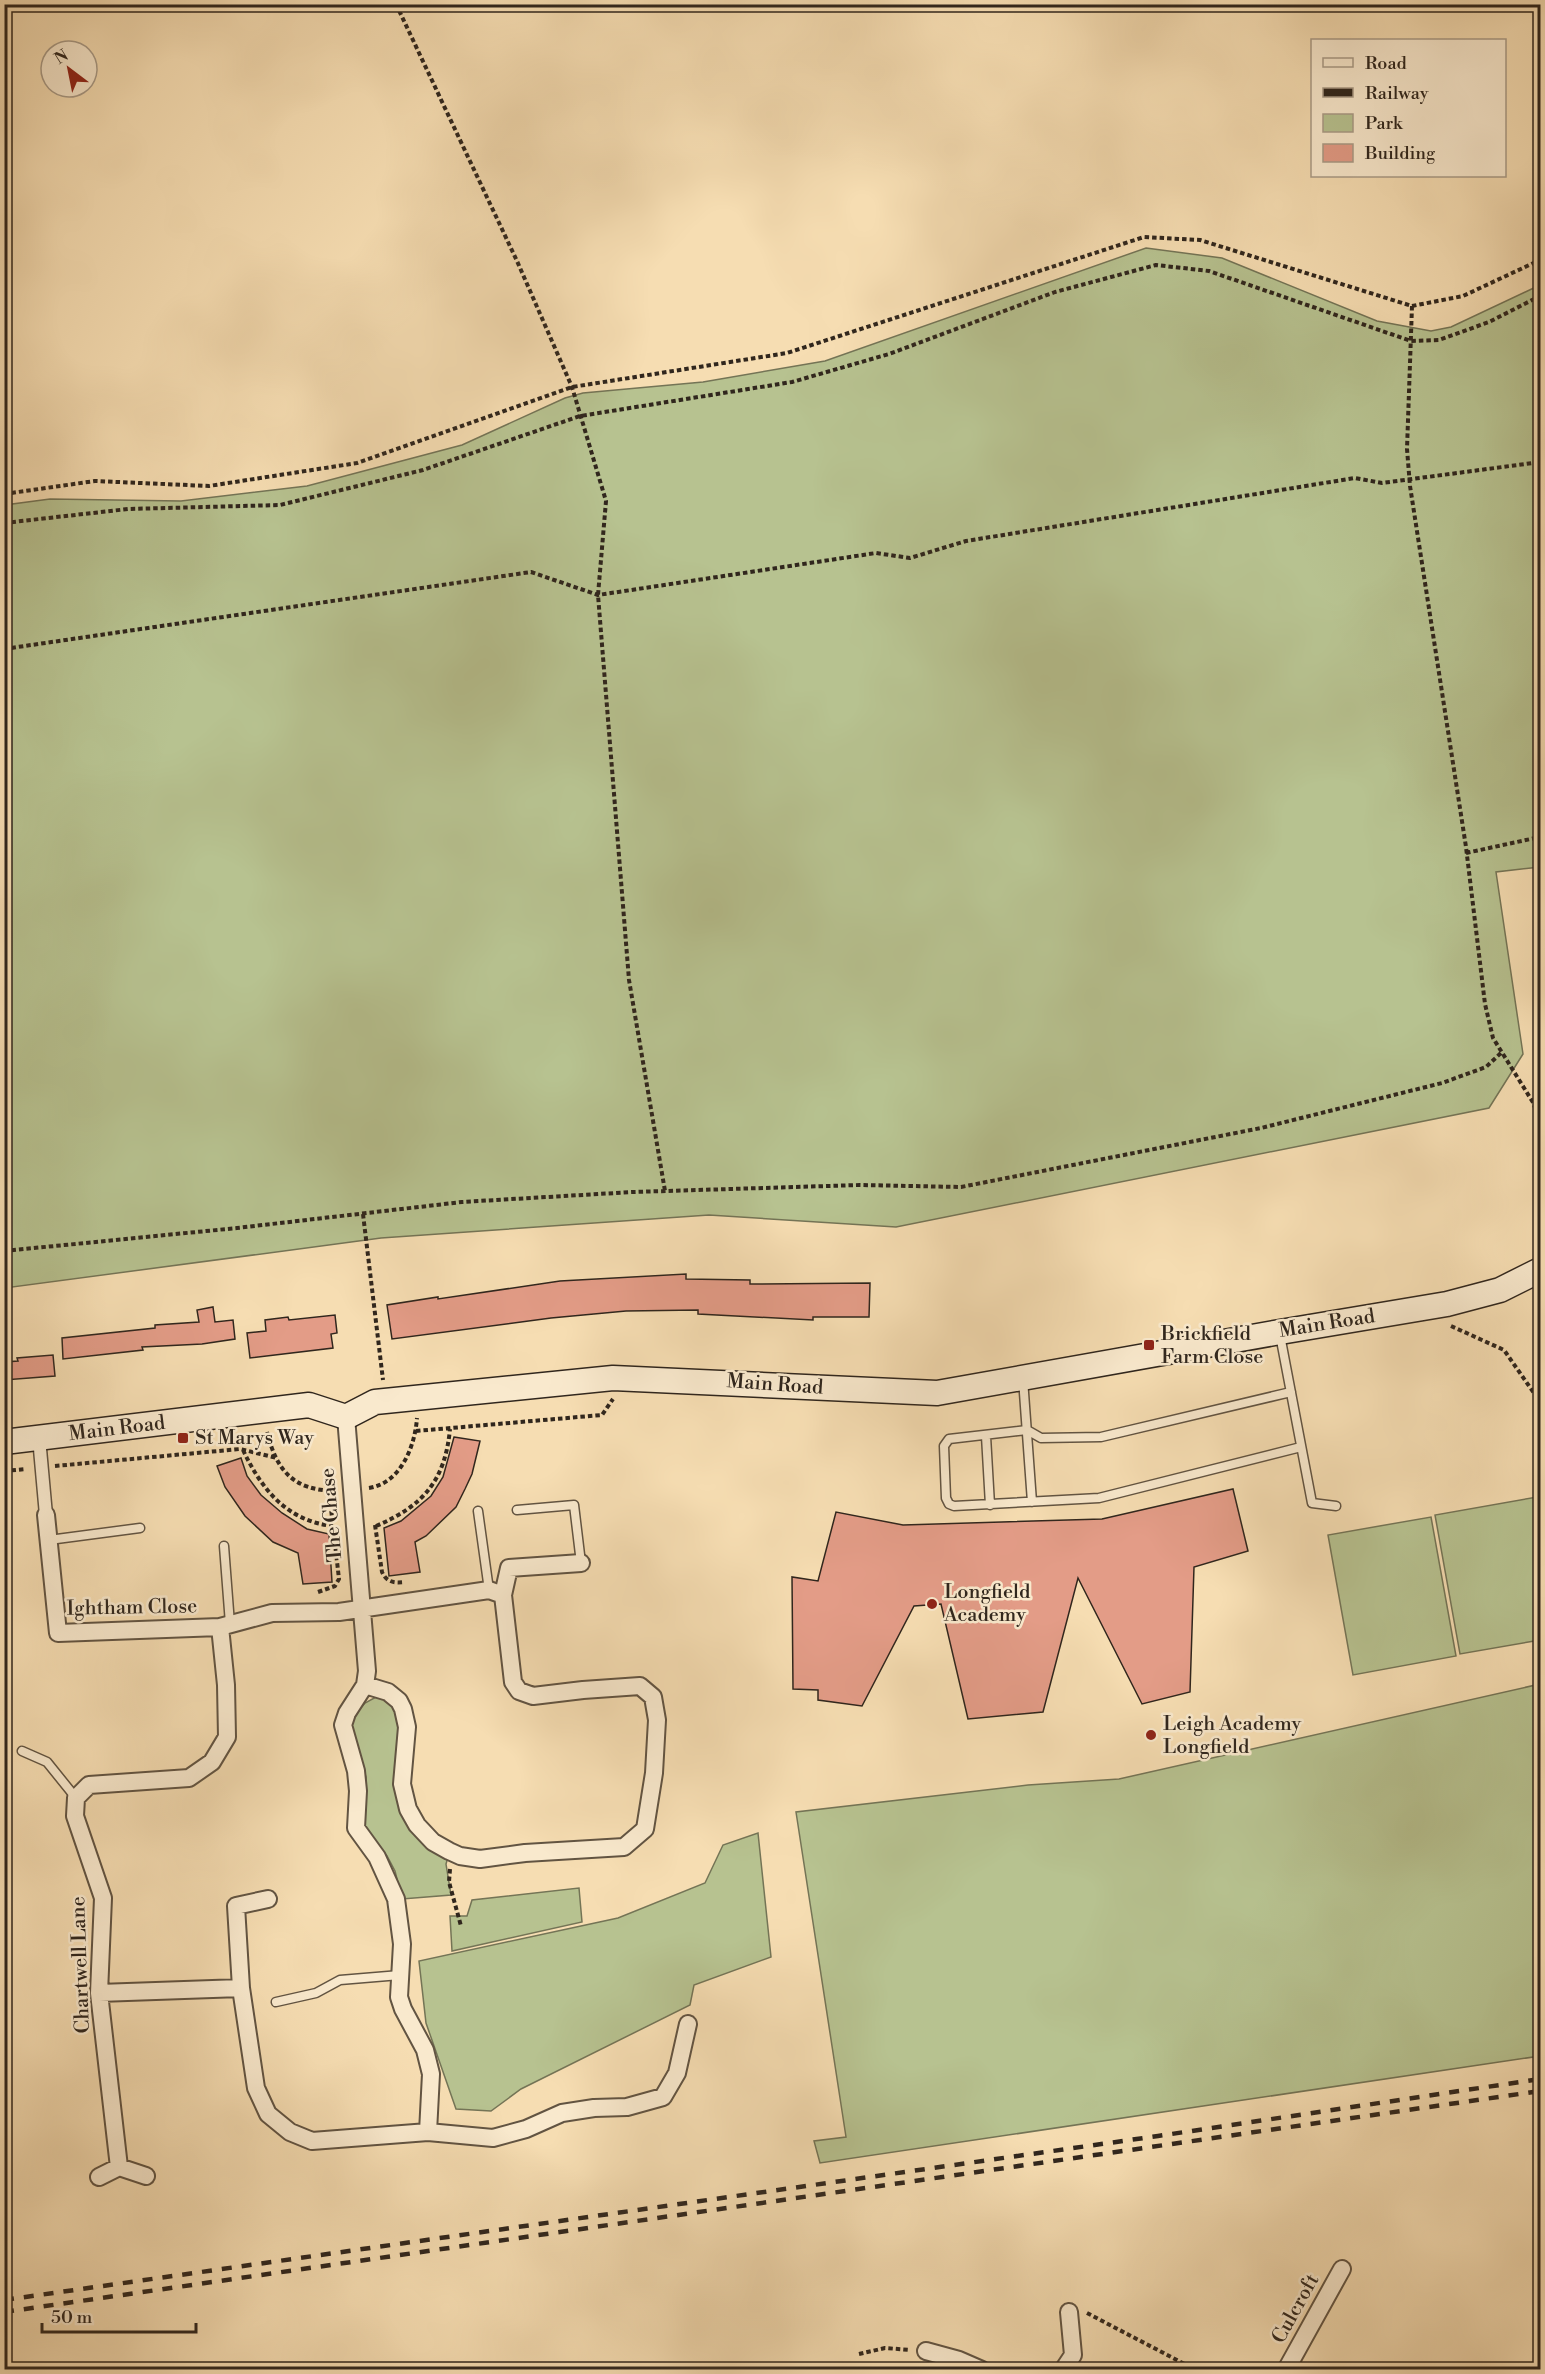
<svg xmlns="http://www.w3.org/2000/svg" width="1545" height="2374" font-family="'Libre Bodoni',serif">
<rect width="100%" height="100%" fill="#f6ddb2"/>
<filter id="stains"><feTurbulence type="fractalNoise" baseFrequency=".00333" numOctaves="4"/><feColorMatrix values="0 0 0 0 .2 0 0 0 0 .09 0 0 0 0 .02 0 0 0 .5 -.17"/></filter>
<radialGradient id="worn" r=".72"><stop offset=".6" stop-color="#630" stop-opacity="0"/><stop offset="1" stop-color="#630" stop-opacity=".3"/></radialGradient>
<path fill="#b7c290" stroke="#747456" stroke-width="1.5" d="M1146,248L1222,258L1377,321L1431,331L1451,327L1540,285V867L1496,872L1523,1054L1489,1108L896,1227L709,1215L381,1238L5,1288V505L50,499L181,501L307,486L462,445L565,398L583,393L703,382L825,361Z
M1537,1497L1540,1516V1640L1460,1654L1435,1515Z
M1431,1517L1456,1656L1353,1675L1328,1535Z
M1540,1684V2056L820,2163L814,2141L846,2137L796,1812L1028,1785L1119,1779Z
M376,1697L387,1698L400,1718L395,1778L448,1857L446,1864L451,1895L402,1899L395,1871L387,1856L365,1829L366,1777L351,1728L352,1718L365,1703Z
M758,1833L771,1957L694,1985L690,2005L521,2089L491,2111L456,2109L426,2023L419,1961L618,1918L705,1883L723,1845Z
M579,1888L582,1922L452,1951L450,1916H467L472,1900Z"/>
<path fill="#e39c87" stroke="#30261d" stroke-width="1.5" d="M686,1274V1279L750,1280V1284L870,1283L869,1317H813V1320L698,1314V1310L626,1311L551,1318L392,1339L387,1305L438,1297V1299L560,1281Z
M213,1307L215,1322L233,1320L235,1339L202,1344L142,1347L143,1350L63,1359L62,1338L155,1328V1325L199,1322L197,1310Z
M335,1315L337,1333L331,1334L333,1348L250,1358L247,1333L266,1331L265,1320L288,1317L289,1320Z
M53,1355L55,1376L4,1380V1362L18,1361L17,1358Z
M454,1437L480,1441L472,1474L465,1489L456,1507L426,1536L415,1542L420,1572L389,1576L384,1528L401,1521L431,1496L443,1477Z
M241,1458L247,1476L261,1495L282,1513L307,1529L329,1534L332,1582L303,1584L298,1553L273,1542L245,1516L225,1487L217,1466Z
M1233,1489L1248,1551L1194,1567L1190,1692L1142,1704L1078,1578L1043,1712L968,1719L941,1604L914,1606L862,1706L818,1700V1690L793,1689L792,1577L818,1581L836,1512L903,1525L1102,1519Z"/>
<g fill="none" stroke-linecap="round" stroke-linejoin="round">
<defs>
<path id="service" d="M1280,1335L1312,1503L1336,1506
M1023,1379L1032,1502
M1291,1392L1101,1437L1041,1438L1027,1430L949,1439L944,1446L946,1498L949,1504L954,1506L1099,1498L1301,1447
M986,1436L990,1505
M517,1510L574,1505L581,1563
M478,1511L489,1590
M49,1540L140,1528
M224,1546L230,1624
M22,1751L47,1762L76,1798
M276,2002L316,1993L340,1980L400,1975"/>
<path id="pedestrian" d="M39,1438L46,1515"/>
<path id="minor" d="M346,1417L367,1671L365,1685L347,1713L343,1725L356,1771L358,1791L356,1828L377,1857L396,1899L402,1944L399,1997L403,2009L425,2050L431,2074L428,2132
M46,1515L58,1633L220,1627L272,1613L339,1612L489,1590L503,1595L513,1682L519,1691L533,1696L583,1690L640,1686L653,1697L657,1720L654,1773L645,1829L624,1847L525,1853L480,1859L460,1856L449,1851L433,1842L417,1825L408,1809L402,1784L407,1727L403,1709L399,1701L388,1692L365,1685
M503,1595L509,1568L581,1563
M268,1899L236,1906L241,1988L256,2088L268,2114L290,2132L312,2141L428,2132L493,2138L526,2129L562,2113L594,2108L627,2107L663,2097L677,2073L688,2024
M99,1993L241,1988
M119,2167L99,1993L103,1898L75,1816L76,1798L89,1785L189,1778L212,1762L227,1737L226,1685L220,1627
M99,2177L119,2167L146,2176
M926,2351L959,2360L982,2370
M1063,2370L1073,2355L1069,2312
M1286,2370L1342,2269"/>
<path id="secondary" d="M4,1442L309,1405L346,1417L375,1402L613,1378L937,1393L1280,1332L1447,1304L1500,1290L1540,1270"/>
</defs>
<use href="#service" stroke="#625442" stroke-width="11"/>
<use href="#pedestrian" stroke="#625442" stroke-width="15"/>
<use href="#minor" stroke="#625442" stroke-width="20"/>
<use href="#secondary" stroke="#30261d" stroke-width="27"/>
<path stroke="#30261d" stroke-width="4" stroke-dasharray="4.5 3" stroke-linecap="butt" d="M396,4L517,261L572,387L606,501L598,595L629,980L665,1191
M1412,306L1407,449L1410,486L1466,847L1485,1004L1493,1038L1534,1104L1540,1129
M4,494L95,481L209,486L357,463L572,387L787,353L1144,237L1200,240L1412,306L1463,296L1540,260
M4,523L128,509L280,505L423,470L580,416L792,382L889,354L1055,292L1156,265L1209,271L1411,341L1439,340L1489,322L1540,296
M4,649L531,572L598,595L876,553L910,558L966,541L1355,478L1382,483L1540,462
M1466,853L1540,837
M363,1214L383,1380
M4,1251L237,1228L462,1202L633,1192L860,1185L961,1187L1261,1128L1442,1083L1486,1067L1502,1052
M1451,1326L1504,1350L1536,1396L1540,1398
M416,1431L602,1415L613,1399
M267,1432C277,1472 294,1490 335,1491
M243,1450C262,1490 287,1521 333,1526
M55,1466L240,1449L277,1458
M4,1471L26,1469
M369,1488C401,1483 415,1446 417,1418
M375,1525L382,1572C387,1583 395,1583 405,1582
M376,1526C423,1506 445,1481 450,1429
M318,1592L335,1586L339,1579L329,1491
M450,1869L449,1882L461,1926
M1087,2313L1196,2370
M859,2354L885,2348L910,2350"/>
<use href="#service" stroke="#f9e9cd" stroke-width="8"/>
<use href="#pedestrian" stroke="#f9e9cd" stroke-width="12"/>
<use href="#minor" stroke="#f9e9cd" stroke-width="16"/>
<use href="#secondary" stroke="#f9e9cd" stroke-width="24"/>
<path stroke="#30261d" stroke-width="4.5" stroke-dasharray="10 10" stroke-linecap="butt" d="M4,2300L1158,2136L1540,2079
M4,2312L1540,2091"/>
</g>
<g fill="#8f2418" stroke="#f9e9cd" stroke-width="2">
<rect x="1143" y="1339" width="12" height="12" rx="3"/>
<rect x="177" y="1432" width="12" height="12" rx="3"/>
<circle cx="932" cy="1604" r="6"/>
<circle cx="1151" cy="1735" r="6"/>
</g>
<g text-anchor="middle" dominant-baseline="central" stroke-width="5" stroke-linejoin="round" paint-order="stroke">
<g font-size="20" fill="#30261d" stroke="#f9e9cd">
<text transform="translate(1327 1324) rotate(-9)">Main Road</text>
<text transform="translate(775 1385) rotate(4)">Main Road</text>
<text transform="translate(117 1429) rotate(-7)">Main Road</text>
<text transform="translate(332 1515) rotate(-95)">The Chase</text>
<text transform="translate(132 1608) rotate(-1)">Ightham Close</text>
<text transform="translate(81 1965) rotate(-92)">Chartwell Lane</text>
<text transform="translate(1296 2309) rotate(-61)">Culcroft</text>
</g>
<g font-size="20" fill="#30261d" stroke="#f9e9cd" text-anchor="start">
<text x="1161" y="1334">Brickfield<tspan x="1161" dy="23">Farm Close</tspan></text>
<text x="195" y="1438">St Marys Way</text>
<text x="944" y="1592">Longfield<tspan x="944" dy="23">Academy</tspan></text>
<text x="1163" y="1724">Leigh Academy<tspan x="1163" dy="23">Longfield</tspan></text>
</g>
</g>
<rect width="1545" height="2374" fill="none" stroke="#f6ddb2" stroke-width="24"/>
<rect x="6" y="6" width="1533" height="2362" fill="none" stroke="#30261d" stroke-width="3"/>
<rect x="12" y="12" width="1521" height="2350" fill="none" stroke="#30261d" stroke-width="1.5"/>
<rect x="1311" y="39" width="195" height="138" fill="#f9e9cd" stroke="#a99b87" stroke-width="1.5"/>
<rect x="1323" y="58" width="30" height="9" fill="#f9e9cd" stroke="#a99b87" stroke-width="1.5"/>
<text x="1365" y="69" font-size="18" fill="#30261d">Road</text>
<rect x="1323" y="88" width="30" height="9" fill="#30261d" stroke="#a99b87" stroke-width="1.5"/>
<text x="1365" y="99" font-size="18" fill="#30261d">Railway</text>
<rect x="1323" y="114" width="30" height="18" fill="#b7c290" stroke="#a99b87" stroke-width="1.5"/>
<text x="1365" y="129" font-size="18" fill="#30261d">Park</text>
<rect x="1323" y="144" width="30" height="18" fill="#e39c87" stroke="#a99b87" stroke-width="1.5"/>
<text x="1365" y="159" font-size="18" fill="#30261d">Building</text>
<g transform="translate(69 69) rotate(328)"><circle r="28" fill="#f9e9cd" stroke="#a99b87" stroke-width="1.5"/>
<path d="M0-4.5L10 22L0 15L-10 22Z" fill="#8f2418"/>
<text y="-9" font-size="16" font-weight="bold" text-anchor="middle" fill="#30261d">N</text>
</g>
<path d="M42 2323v9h154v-9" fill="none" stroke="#30261d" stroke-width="3"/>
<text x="51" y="2323" font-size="18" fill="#30261d" stroke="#f9e9cd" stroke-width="4.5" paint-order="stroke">50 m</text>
<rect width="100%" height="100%" filter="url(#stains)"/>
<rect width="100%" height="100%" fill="url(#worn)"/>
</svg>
